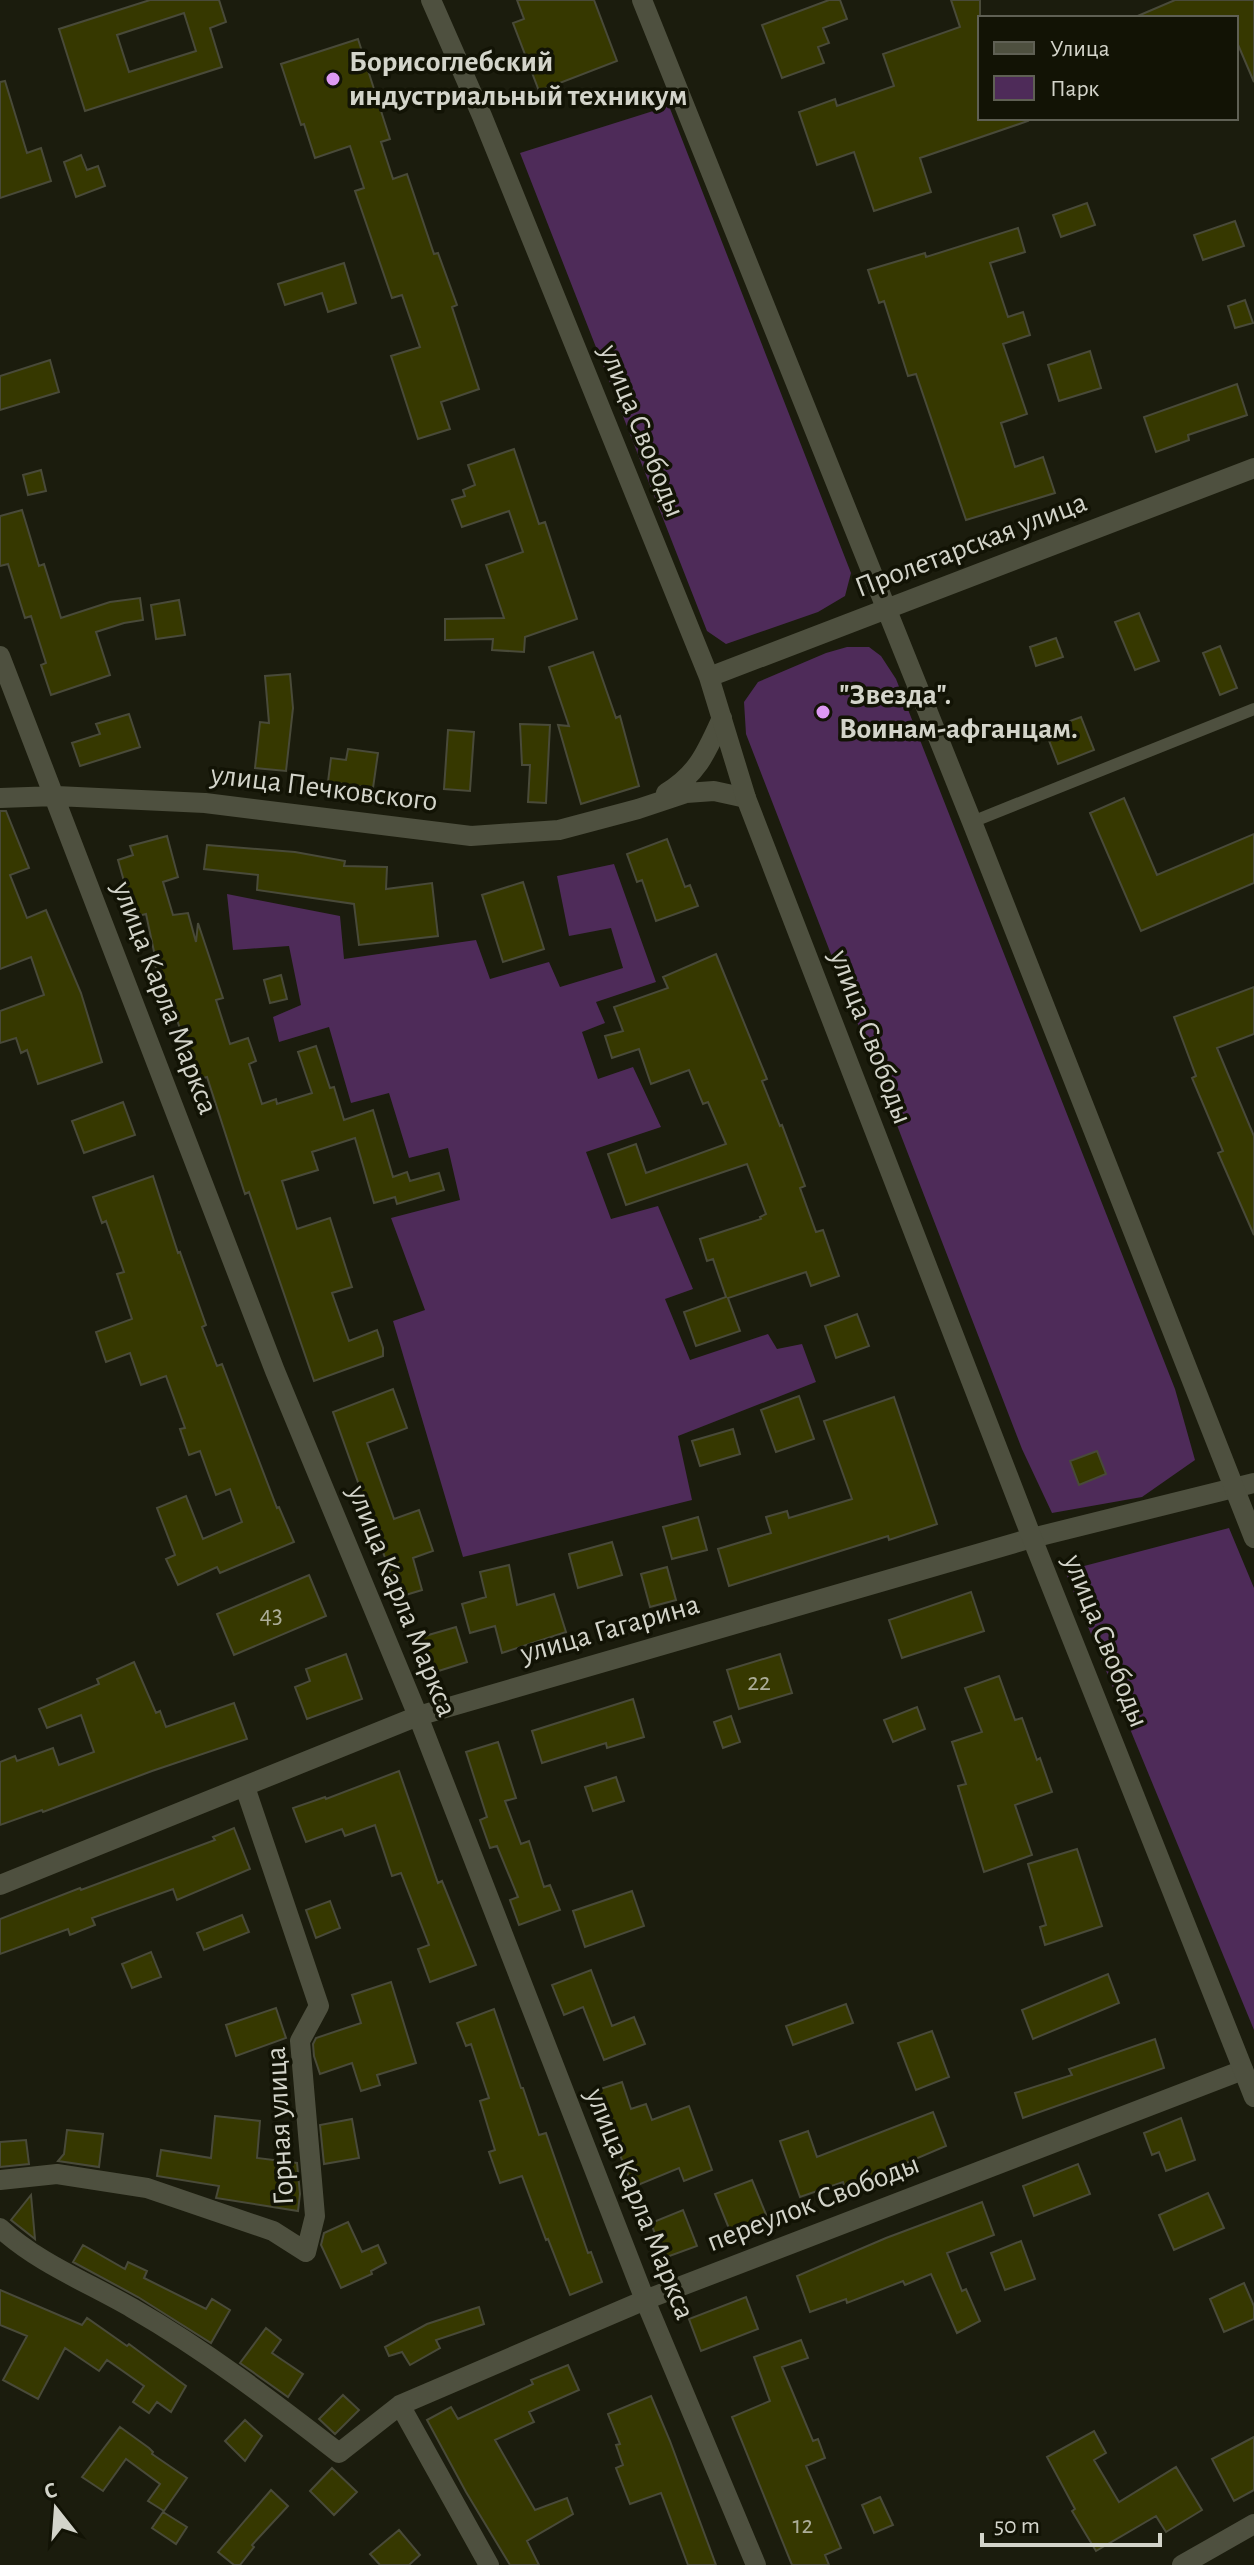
<svg xmlns="http://www.w3.org/2000/svg" width="1254" height="2565" font-family="'Alegreya Sans',sans-serif">
<rect width="100%" height="100%" fill="#1b1c0d"/>
<path fill="#4e2b59" d="M669,106L851,573L845,596L818,612L726,644L707,631L520,153Z
M847,647H869L881,656L896,679L1175,1389L1195,1460L1142,1497L1052,1513L1022,1449L746,734L744,702L758,682L826,653Z
M614,864L656,982L596,1002L605,1023L582,1032L598,1079L633,1067L661,1127L586,1152L611,1219L658,1206L693,1289L665,1299L690,1360L768,1334L777,1349L802,1344L816,1382L678,1436L692,1500L463,1557L393,1321L425,1310L391,1218L460,1200L448,1148L409,1158L389,1093L351,1103L329,1027L279,1042L273,1017L301,1005L289,946L233,950L227,894L340,916L344,959L476,940L490,979L549,962L560,987L623,968L611,928L569,936L557,876Z
M1229,1528L1254,1588V2030L1065,1571Z"/>
<path fill="#363800" stroke="#494a39" stroke-width="2" fill-rule="evenodd" d="M150,0H219L226,22L210,28L222,67L85,111L59,29ZM184,13L196,51L129,72L117,35Z
M517,0H594L617,61L539,91L513,23L524,19Z
M829,0H840L847,19L823,28L829,43L818,47L824,63L782,78L762,25Z
M951,0H980V118H1027L1028,121L920,158L931,192L874,211L854,152L817,165L799,112L835,99L837,106L894,86L883,54L960,27Z
M1175,0H1254V82L1236,40V18H1133Z
M358,39L390,139L381,142L393,179L407,174L434,254L438,253L457,305L452,307L479,389L441,402L450,429L418,439L391,356L420,347L402,295L392,298L355,191L364,188L350,146L315,158L304,124L301,125L281,64Z
M5,81L27,153L41,148L51,181L0,198V82Z
M81,155L87,170L98,166L105,186L76,197L64,162Z
M1087,203L1095,225L1061,237L1053,215Z
M1235,221L1244,246L1203,260L1194,235Z
M1018,228L1025,252L990,263L1008,317L1023,312L1030,335L1003,344L1027,414L1001,423L1015,467L1043,457L1055,493L966,520L916,374L908,376L884,301L879,303L868,270L925,253L926,257Z
M344,263L356,303L328,312L322,293L285,305L278,284Z
M1245,300L1253,323L1235,328L1228,306Z
M1090,351L1101,388L1059,401L1048,365Z
M50,360L59,392L0,410V376Z
M1237,384L1247,415L1188,435L1189,440L1156,452L1144,417Z
M514,449L539,524L545,522L577,619L525,637L524,652L492,650L493,639L445,640V619L504,618L486,565L523,552L509,511L462,527L452,500L465,496L463,490L475,485L468,465Z
M41,470L46,491L28,495L23,475Z
M22,510L39,566L44,564L61,618L110,602L140,598L143,620L124,623L96,632L110,675L51,695L41,665L46,663L31,616L25,618L8,564L0,566V516Z
M179,600L185,635L156,639L151,605Z
M1139,613L1159,661L1135,670L1115,622Z
M1056,638L1063,657L1036,666L1030,647Z
M1220,646L1237,688L1220,695L1203,653Z
M593,652L616,718L620,716L639,786L581,804L558,725L569,726L549,667Z
M290,674L293,708L286,771L255,768L260,722L269,723L265,676Z
M129,714L140,747L80,766L72,743L100,734L96,724Z
M1081,717L1094,750L1058,764L1045,730Z
M520,724L550,725L546,803L528,802L530,765H522Z
M448,730L474,732L470,791L444,789Z
M348,749L378,753L373,788L328,782L331,758L346,760Z
M1124,798L1157,875L1254,834V883L1141,931L1090,813Z
M0,811H6L29,868L10,875L27,918L46,910L81,993L102,1062L38,1084L27,1050L21,1053L16,1038L0,1043V1011L44,995L31,957L0,969Z
M167,836L178,877L163,882L173,915L188,913L196,942L198,923L223,998L216,1000L230,1044L248,1038L256,1061L249,1064L262,1104L276,1099L277,1104L312,1093L298,1052L316,1046L330,1088L334,1087L344,1120L373,1110L393,1177L407,1172L410,1181L439,1173L444,1190L397,1204L395,1197L374,1203L355,1138L312,1152L318,1170L282,1181L297,1229L330,1218L352,1287L332,1293L349,1341L377,1330L383,1348V1356L314,1381L249,1192L245,1194L207,1077L196,1080L175,1013L172,1014L154,962L156,961L146,914L134,917L118,860L133,855L130,846Z
M667,839L685,887L690,885L698,906L656,921L642,880L637,882L627,854Z
M207,845L295,852L345,861L344,866L387,867L386,889L432,883L438,936L359,945L354,904L257,890L258,875L204,869Z
M523,882L544,949L503,962L482,895Z
M716,954L767,1079L762,1081L780,1126L782,1125L805,1186L800,1188L816,1232L823,1230L839,1276L811,1286L806,1272L728,1298L740,1331L696,1346L684,1312L726,1297L713,1259L707,1261L700,1239L761,1219L760,1217L766,1214L747,1164L626,1205L608,1154L636,1144L646,1173L726,1144L708,1102L703,1104L689,1070L651,1084L639,1049L612,1058L605,1036L623,1031L614,1007L668,988L663,977Z
M281,975L287,999L270,1003L264,980Z
M1254,987V1034L1217,1048L1254,1136V1235L1218,1153L1223,1151L1192,1078L1196,1076L1174,1017Z
M123,1102L135,1135L84,1153L72,1121Z
M153,1176L178,1253L180,1252L206,1325L202,1327L217,1366L222,1364L277,1508L279,1507L294,1542L220,1573L217,1567L178,1585L166,1559L175,1555L157,1508L186,1496L203,1539L242,1522L230,1489L216,1495L200,1451L189,1455L180,1429L185,1428L166,1376L141,1385L130,1353L106,1362L96,1332L132,1319L117,1274L124,1272L106,1221L102,1223L93,1197Z
M857,1314L869,1346L836,1358L825,1326Z
M393,1389L407,1428L367,1443L394,1519L419,1510L433,1551L413,1558L422,1590L399,1597L333,1412Z
M799,1396L814,1439L776,1452L761,1410Z
M894,1397L937,1524L889,1540L888,1536L729,1586L718,1549L771,1533L766,1517L787,1511L789,1518L852,1499L824,1421Z
M733,1429L740,1454L700,1466L692,1441Z
M1097,1451L1106,1474L1079,1485L1070,1461Z
M698,1517L707,1550L672,1559L663,1527Z
M612,1542L622,1575L578,1588L569,1554Z
M509,1565L517,1605L554,1594L566,1632L502,1653L495,1626L470,1633L462,1604L486,1597L480,1572Z
M667,1567L676,1600L650,1607L641,1574Z
M309,1575L326,1616L234,1655L217,1614Z
M971,1592L984,1631L902,1658L889,1620Z
M456,1627L467,1662L429,1674L418,1638Z
M346,1654L362,1699L307,1719L295,1687L310,1681L306,1669Z
M780,1654L792,1693L739,1709L727,1670Z
M134,1662L156,1713L160,1711L166,1727L234,1703L247,1739L152,1771L43,1812L42,1810L0,1825V1762L15,1756L17,1761L53,1748L59,1765L94,1752L81,1715L47,1728L39,1709L99,1684L97,1679Z
M999,1676L1015,1720L1022,1718L1037,1760L1040,1758L1052,1792L1015,1805L1032,1855L984,1872L958,1786L966,1784L952,1742L982,1732L965,1688Z
M633,1699L644,1737L607,1748L606,1743L542,1763L532,1731Z
M917,1707L925,1729L893,1742L884,1720Z
M731,1716L740,1742L723,1748L714,1722Z
M498,1742L516,1798L505,1801L521,1844L529,1841L544,1887L550,1885L560,1910L519,1925L510,1900L518,1897L497,1846L490,1848L480,1820L487,1817L466,1752Z
M399,1771L438,1883L442,1881L476,1965L430,1982L418,1949L429,1945L401,1873L392,1876L375,1825L345,1836L342,1829L306,1842L293,1808L325,1797L326,1799Z
M616,1777L624,1801L593,1811L585,1787Z
M234,1828L250,1869L177,1900L173,1889L92,1918L95,1925L70,1935L68,1929L0,1954V1919L80,1888L81,1890L215,1840L213,1837Z
M1077,1849L1102,1926L1045,1945L1040,1927L1046,1925L1028,1864Z
M632,1891L644,1926L585,1947L573,1911Z
M330,1901L340,1928L316,1938L306,1910Z
M242,1915L249,1932L204,1950L197,1933Z
M151,1952L161,1977L132,1988L122,1964Z
M591,1970L612,2026L634,2017L645,2044L604,2060L583,2007L564,2015L552,1985Z
M1108,1974L1119,2003L1033,2039L1022,2010Z
M391,1982L416,2063L377,2075L380,2085L361,2091L352,2063L320,2074L314,2056L313,2044L316,2038L361,2023L352,1995Z
M846,2004L853,2023L793,2045L786,2026Z
M276,2008L286,2038L236,2056L226,2025Z
M494,2009L521,2088H523L539,2135L546,2133L588,2253L591,2252L602,2282L570,2295L548,2239L546,2240L522,2176L500,2183L489,2152L495,2150L480,2101L489,2098L471,2044L466,2046L457,2023Z
M932,2031L949,2077L916,2090L898,2043Z
M1155,2039L1164,2068L1023,2118L1015,2093L1072,2075L1069,2069Z
M622,2082L631,2109L646,2104L652,2120L689,2106L712,2170L684,2181L679,2168L633,2187L594,2091Z
M933,2112L946,2146L845,2189L843,2182L800,2197L780,2141L808,2131L817,2157Z
M215,2116L260,2121L257,2158L297,2163L300,2194L298,2211L216,2198L219,2186L157,2176L161,2150L211,2158Z
M1181,2118L1195,2160L1166,2171L1159,2152L1152,2155L1144,2133Z
M352,2119L359,2158L324,2164L320,2125Z
M67,2130L103,2134L99,2167L58,2161L64,2154Z
M26,2140L29,2164L0,2167V2142Z
M1078,2164L1090,2194L1034,2216L1023,2186Z
M752,2180L767,2217L730,2231L715,2194Z
M1208,2193L1224,2228L1174,2250L1159,2215Z
M31,2195L35,2239L11,2220Z
M982,2202L994,2235L947,2253L962,2291L966,2289L980,2321L957,2333L931,2274L905,2285L903,2281L847,2303L846,2299L810,2312L797,2276L886,2238Z
M683,2210L697,2246L664,2258L651,2223Z
M348,2222L362,2252L378,2245L386,2263L371,2271L372,2274L341,2288L321,2245L324,2233Z
M1021,2241L1035,2279L1005,2290L991,2253Z
M83,2245L125,2269L128,2262L147,2271L144,2278L206,2309L212,2299L230,2310L211,2343L138,2297L73,2262Z
M1244,2283L1254,2306V2319L1224,2332L1210,2299Z
M0,2290L82,2325L87,2318L127,2346L129,2344L186,2386L171,2412L157,2402L149,2413L133,2402L144,2386L107,2360L99,2371L65,2348L38,2399L3,2380L27,2336L0,2325Z
M746,2297L758,2329L701,2351L689,2319Z
M479,2307L484,2324L436,2340L440,2348L410,2365L402,2352L389,2356L385,2347L427,2324Z
M266,2328L281,2340L272,2353L303,2374L288,2397L240,2363Z
M801,2340L808,2358L782,2367L813,2441L818,2439L825,2458L806,2466L841,2548L825,2555L829,2565H792L732,2417L770,2401L754,2357Z
M568,2365L579,2390L529,2412L534,2422L495,2440L535,2510L567,2498L573,2514L527,2541L539,2565H510L466,2492L427,2420L451,2407L458,2419L533,2384L531,2380Z
M343,2395L359,2410L335,2434L319,2419Z
M651,2396L670,2441L716,2565H688L661,2493L630,2504L616,2468L623,2465L616,2445L620,2444L608,2414Z
M245,2420L262,2436L245,2461L225,2441Z
M120,2427L149,2448L153,2452L152,2454L187,2478L164,2511L148,2501L160,2484L126,2459L103,2491L82,2477Z
M1094,2431L1106,2453L1094,2460L1119,2502L1176,2467L1202,2510L1166,2532L1156,2516L1096,2551L1072,2511L1075,2509L1047,2457Z
M1254,2437V2490L1234,2501L1212,2459Z
M332,2468L357,2492L334,2515L310,2491Z
M271,2490L288,2506L252,2545L254,2547L240,2565H234L218,2552Z
M880,2497L893,2525L874,2533L862,2505Z
M163,2512L187,2527L176,2544L152,2528Z
M399,2530L420,2555L409,2565H380L370,2554Z"/>
<g fill="none" stroke-linecap="round" stroke-linejoin="round">
<path stroke="#4e503f" stroke-width="12" d="M972,822L1254,709"/>
<path stroke="#4e503f" stroke-width="20" d="M0,656L275,1371L418,1716L645,2300L756,2565
M666,793C698,774 707,751 722,718
M0,798L56,796L205,803L471,836L559,830L638,809L686,793L714,791L746,798
M0,1885L418,1716L1032,1538L1254,1483
M0,2180L57,2174L147,2188L273,2231L306,2252L315,2216L300,2041L319,2006L245,1787
M0,2228C38,2263 87,2282 132,2308C205,2350 272,2401 339,2453L400,2405L645,2300L1243,2070
M400,2405L489,2565
M1182,2565L1254,2524"/>
<path stroke="#4e503f" stroke-width="20" d="M431,0L482,116L709,677L746,798L1032,1538L1254,2097
M642,0L972,822L1254,1538
M709,677L1254,468"/>
</g>
<g fill="#dd99f3" stroke="#121305" stroke-width="3">
<circle cx="333" cy="79" r="8"/>
<circle cx="823" cy="712" r="8"/>
</g>
<g text-anchor="middle" dominant-baseline="central" stroke-width="7" stroke-linejoin="round" paint-order="stroke">
<g font-size="26" fill="#acad98">
<text x="271" y="1615">43</text>
<text x="759" y="1682">22</text>
<text x="803" y="2525">12</text>
</g>
<g font-size="30" font-weight="bold" fill="#d3d4ca" stroke="#121305" text-anchor="start">
<text x="349" y="62">Борисоглебский<tspan x="349" dy="34">индустриальный техникум</tspan></text>
<text x="839" y="695">"Звезда".<tspan x="839" dy="34">Воинам-афганцам.</tspan></text>
</g>
<g font-size="30" fill="#d3d4ca" stroke="#121305">
<text transform="translate(642 431) rotate(68)">улица Свободы</text>
<text transform="translate(971 545) rotate(-21)">Пролетарская улица</text>
<text transform="translate(324 788) rotate(7)">улица Печковского</text>
<text transform="translate(165 998) rotate(69)">улица Карла Маркса</text>
<text transform="translate(871 1037) rotate(69)">улица Свободы</text>
<text transform="translate(402 1601) rotate(68)">улица Карла Маркса</text>
<text transform="translate(610 1629) rotate(-16)">улица Гагарина</text>
<text transform="translate(1106 1641) rotate(68)">улица Свободы</text>
<text transform="translate(280 2126) rotate(-93)">Горная улица</text>
<text transform="translate(813 2203) rotate(-21)">переулок Свободы</text>
<text transform="translate(640 2204) rotate(68)">улица Карла Маркса</text>
</g>
</g>
<rect x="978" y="16" width="260" height="104" fill="#121305" stroke="#5f6054" stroke-width="2"/>
<rect x="994" y="42" width="40" height="12" fill="#4e503f" stroke="#5f6054" stroke-width="2"/>
<text x="1050" y="56" font-size="24" fill="#d3d4ca">Улица</text>
<rect x="994" y="76" width="40" height="24" fill="#4e2b59" stroke="#5f6054" stroke-width="2"/>
<text x="1050" y="96" font-size="24" fill="#d3d4ca">Парк</text>
<g transform="translate(56 2509) rotate(343)" stroke="#121305" stroke-width="6" paint-order="stroke">
<path d="M0-6L14 30L0 20L-14 30Z" fill="#d3d4ca"/>
<text y="-12" font-size="22" font-weight="bold" text-anchor="middle" fill="#d3d4ca">С</text>
</g>
<path d="M982 2533v12h178v-12" fill="none" stroke="#d3d4ca" stroke-width="4"/>
<text x="994" y="2533" font-size="24" fill="#d3d4ca" stroke="#121305" stroke-width="6" paint-order="stroke">50 m</text>
</svg>
